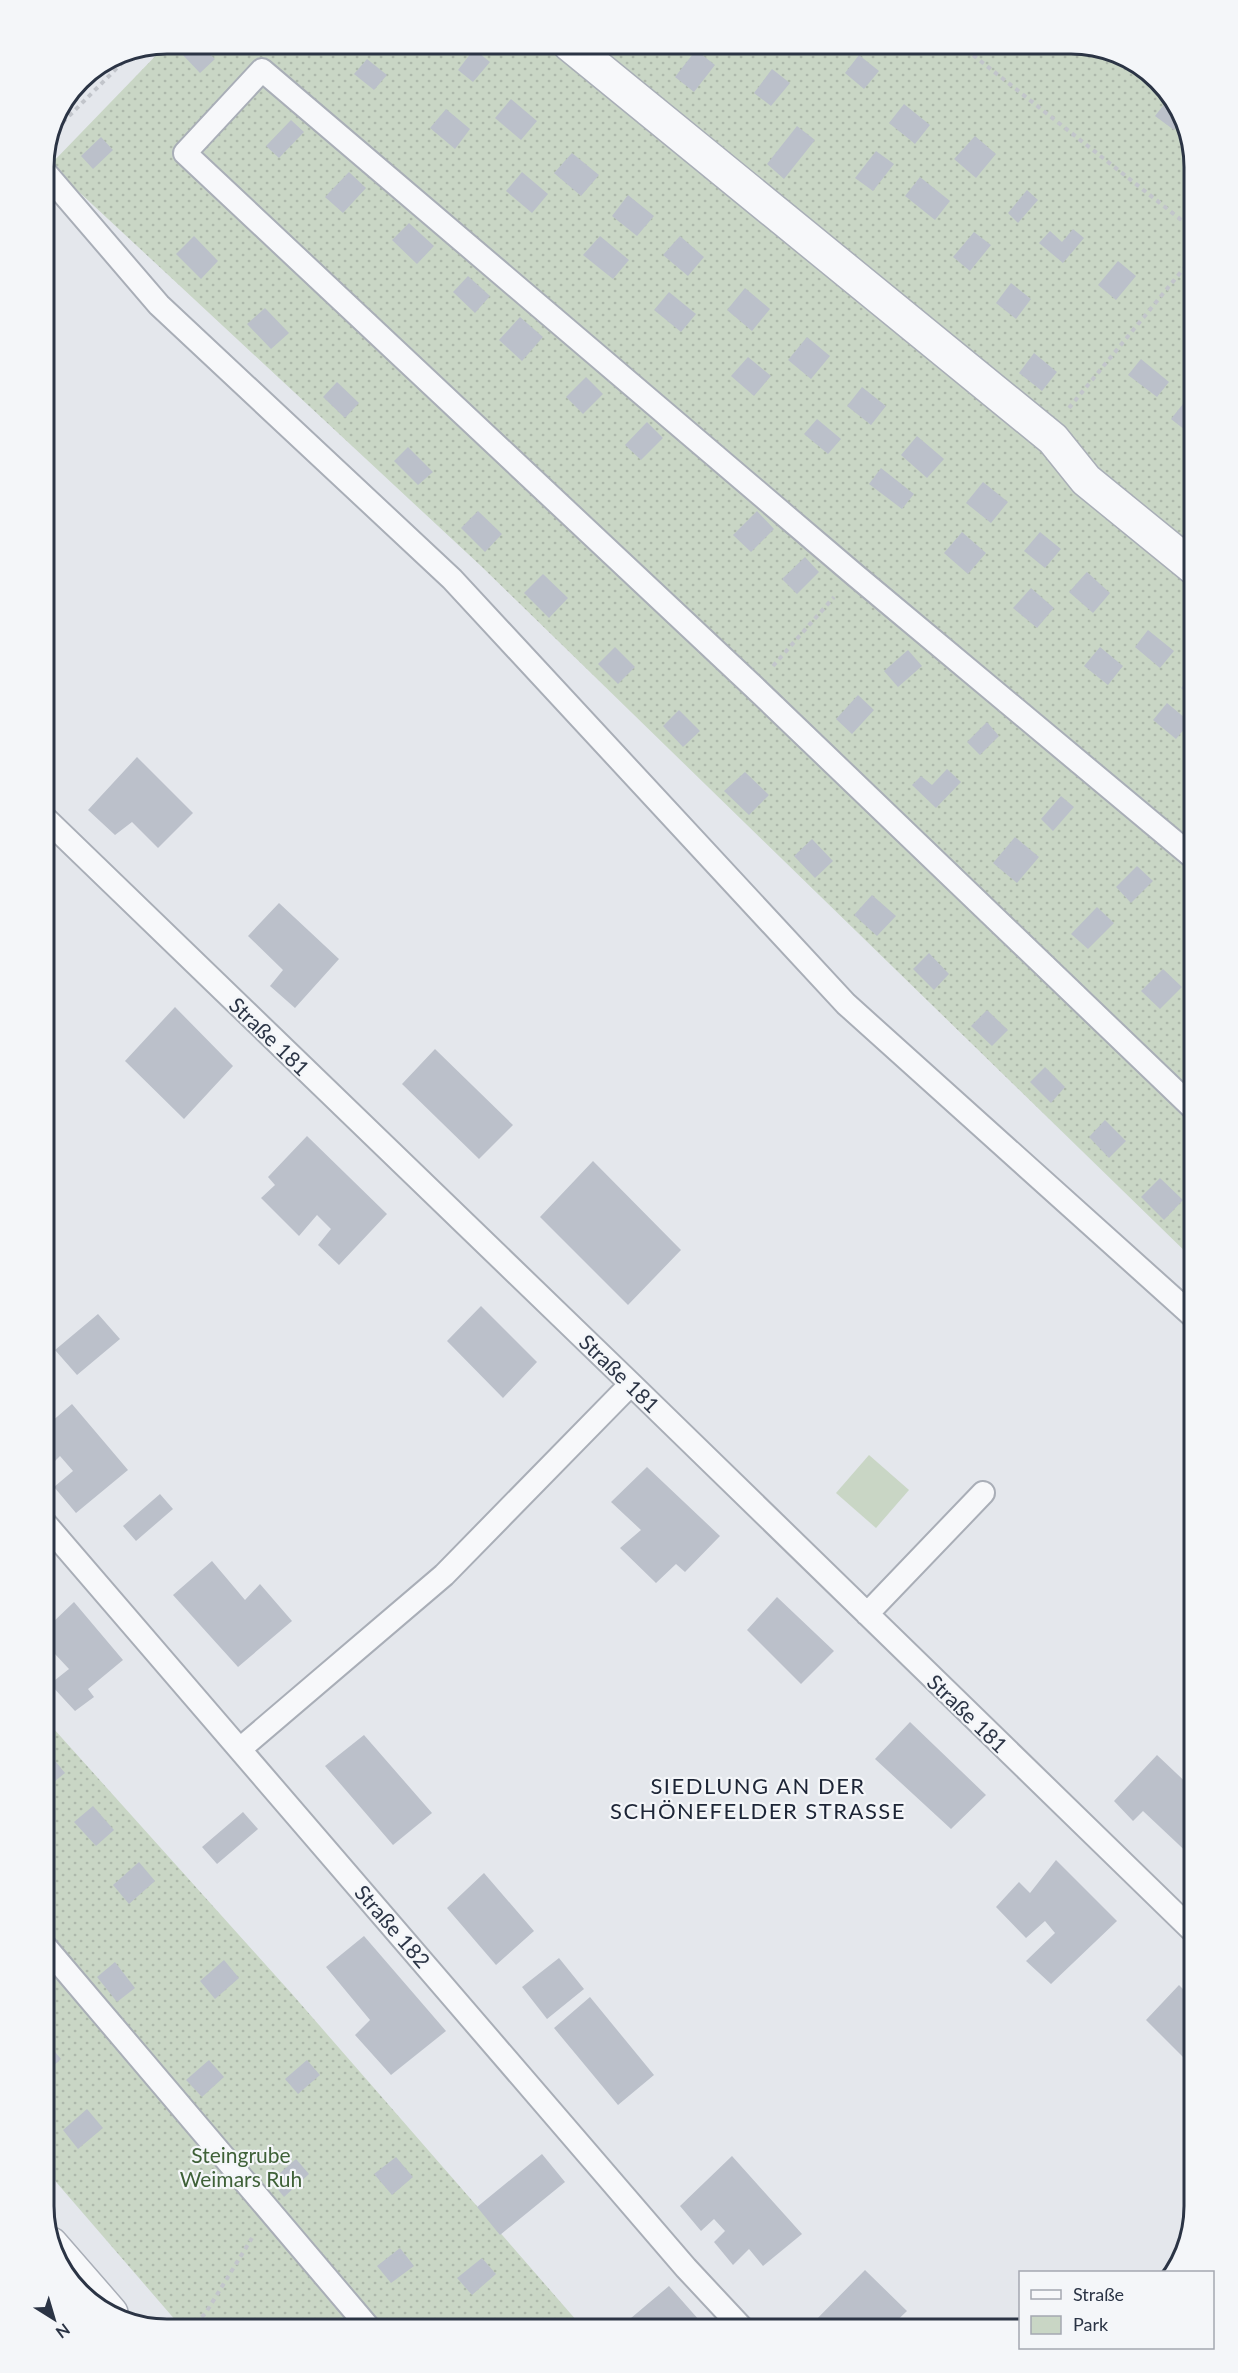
<svg xmlns="http://www.w3.org/2000/svg" width="1238" height="2373" font-family="Lato,sans-serif">
<defs>
<pattern id="green-dots" width="8" height="8" patternUnits="userSpaceOnUse" patternTransform="scale(1.5)"><rect width="8" height="8" fill="#c9d6c5"/><path d="M2 2h.1M6 6h.1" fill="none" stroke="#adb8ab" stroke-width="1.8" stroke-linecap="round"/></pattern>
</defs>
<rect width="100%" height="100%" fill="#e4e7ec"/>
<path fill="url(#green-dots)" d="M167,44H1079L1146,69L1185,119L1194,167V1260L481,566L50,165Z
M44,1718L292,1994L584,2329H183L44,2168Z"/>
<path fill="#c9d6c5" d="M869,1455L909,1490L876,1528L836,1493Z"/>
<path fill="#bbc0ca" d="M191,44H199L215,59L200,73L181,53Z
M794,44H818L810,55Z
M474,49L490,62L473,82L458,70Z
M696,50L715,65L694,92L675,77Z
M859,55L879,71L864,89L845,73Z
M367,59L387,75L374,90L354,74Z
M772,69L790,83L771,106L754,93Z
M1169,98L1183,117L1174,130L1155,116Z
M511,99L537,121L521,140L495,118Z
M904,104L930,125L915,144L889,123Z
M446,109L470,129L455,149L430,128Z
M291,120L304,132L279,158L266,146Z
M797,126L815,140L784,179L767,164Z
M975,136L996,154L976,178L954,159Z
M101,137L113,150L93,169L81,156Z
M876,151L894,164L873,191L855,178Z
M572,153L599,175L581,196L554,173Z
M349,172L366,188L343,213L325,197Z
M522,172L548,194L532,213L506,191Z
M920,177L950,201L935,220L905,196Z
M1027,190L1038,200L1018,223L1008,213Z
M628,195L654,216L637,236L612,216Z
M409,223L434,246L417,264L392,240Z
M1073,229L1084,238L1063,263L1039,243L1050,231L1062,242Z
M974,232L991,245L970,271L953,257Z
M194,236L218,261L201,279L176,254Z
M600,236L629,260L613,279L583,255Z
M680,236L704,257L688,276L663,255Z
M1118,261L1136,276L1116,300L1098,285Z
M468,276L490,296L475,313L453,292Z
M1011,283L1031,299L1016,319L996,303Z
M745,288L770,309L752,331L727,310Z
M669,292L696,314L681,332L654,310Z
M265,308L289,333L271,349L247,324Z
M520,317L543,337L522,361L499,340Z
M807,337L830,356L811,379L788,360Z
M1034,353L1057,372L1042,391L1019,373Z
M748,357L771,376L754,396L731,376Z
M1141,359L1169,382L1157,397L1128,375Z
M586,377L603,394L583,414L566,397Z
M337,382L359,403L345,418L323,397Z
M862,387L886,406L871,425L847,406Z
M1187,399L1194,405V437L1171,419Z
M817,419L841,439L828,454L804,434Z
M647,422L663,438L641,460L625,445Z
M917,436L944,459L927,478L901,455Z
M408,447L433,472L418,485L394,461Z
M881,468L914,494L902,509L869,484Z
M983,482L1008,502L991,523L966,503Z
M478,511L502,534L485,552L461,528Z
M757,511L774,529L751,552L733,535Z
M962,532L986,553L968,574L944,553Z
M1040,532L1061,549L1045,568L1024,551Z
M805,557L819,572L797,594L782,579Z
M1087,572L1110,593L1093,613L1069,592Z
M543,574L568,598L549,618L524,593Z
M1031,588L1054,608L1037,628L1013,608Z
M1148,630L1174,651L1160,668L1135,647Z
M615,647L635,667L618,684L598,664Z
M1100,647L1123,666L1108,685L1084,666Z
M908,650L922,666L898,687L884,671Z
M1194,674V700L1181,688Z
M858,695L874,710L852,734L836,719Z
M1167,703L1190,722L1176,739L1153,720Z
M679,710L700,731L683,747L663,726Z
M987,722L999,736L980,755L967,742Z
M137,757L193,813L158,848L132,822L115,835L88,810Z
M947,769L961,782L936,808L912,785L921,776L932,785Z
M745,772L769,795L749,815L724,791Z
M1061,796L1074,807L1053,831L1041,819Z
M1015,837L1039,857L1017,883L993,863Z
M812,839L833,861L815,878L794,856Z
M1137,866L1153,881L1131,903L1116,887Z
M872,895L896,916L877,936L854,915Z
M279,903L339,959L295,1008L270,986L283,970L248,936Z
M1097,907L1114,923L1088,949L1071,934Z
M929,953L949,974L934,990L913,969Z
M1163,969L1182,987L1160,1009L1141,991Z
M175,1007L233,1066L184,1119L125,1061Z
M987,1010L1008,1030L992,1046L971,1026Z
M435,1049L513,1125L479,1159L402,1084Z
M1045,1067L1065,1087L1051,1103L1030,1082Z
M1105,1120L1126,1141L1109,1158L1089,1137Z
M307,1136L387,1214L339,1265L318,1245L331,1229L317,1215L299,1236L261,1198L275,1185L268,1177Z
M593,1161L681,1250L628,1305L540,1217Z
M1160,1178L1183,1200L1164,1220L1141,1197Z
M481,1306L537,1362L503,1398L447,1341Z
M98,1314L120,1339L77,1375L55,1350Z
M72,1404L128,1470L76,1513L54,1487L73,1471L60,1456L44,1472V1428Z
M647,1467L720,1536L685,1572L676,1564L656,1583L620,1548L641,1530L611,1502Z
M160,1494L173,1509L136,1541L123,1526Z
M212,1561L245,1600L260,1584L292,1621L238,1667L173,1595Z
M777,1597L834,1651L801,1684L747,1630Z
M74,1602L123,1660L88,1689L94,1697L75,1711L50,1684L69,1669L54,1653L44,1662V1616L45,1615L51,1624Z
M910,1722L986,1795L951,1829L875,1759Z
M364,1735L432,1813L393,1845L325,1766Z
M1157,1755L1194,1790V1859L1143,1811L1133,1821L1114,1801Z
M52,1757L65,1773L44,1790V1763Z
M93,1806L114,1830L96,1846L74,1822Z
M243,1812L258,1829L217,1864L202,1847Z
M1056,1860L1117,1921L1051,1984L1026,1961L1055,1933L1045,1921L1026,1938L996,1907L1019,1882L1030,1893Z
M139,1862L155,1881L129,1904L113,1885Z
M484,1873L534,1931L496,1965L447,1908Z
M364,1936L446,2031L391,2075L355,2035L370,2020L326,1967Z
M559,1958L584,1989L547,2019L522,1987Z
M224,1960L239,1978L215,1999L200,1981Z
M115,1962L135,1988L117,2002L97,1977Z
M1179,1985L1194,2000V2068L1146,2020Z
M590,1997L654,2075L618,2105L554,2028Z
M44,2039L61,2059L44,2074Z
M209,2060L224,2077L202,2097L186,2080Z
M307,2060L320,2075L298,2094L285,2079Z
M87,2109L103,2128L78,2149L63,2130Z
M542,2154L565,2182L500,2235L477,2207Z
M732,2156L802,2234L763,2266L749,2249L733,2265L714,2242L725,2231L714,2219L701,2231L680,2206Z
M396,2157L413,2177L392,2195L374,2174Z
M296,2159L309,2174L284,2197L271,2181Z
M400,2248L414,2266L391,2283L377,2266Z
M482,2258L496,2274L472,2295L457,2278Z
M865,2270L907,2311L888,2329H807Z
M669,2286L707,2329H618Z"/>
<g fill="none" stroke-linecap="round" stroke-linejoin="round">
<defs>
<path id="lane" d="M44,171L159,305L452,579L846,1004L1194,1317
M44,817L631,1384L1194,1932
M1194,1109L754,687L185,153L262,70L855,575L1194,858
M44,1522L686,2268L743,2329
M867,1614L983,1493
M240,1749L444,1575L631,1384
M44,1945L370,2329"/>
<path id="street" d="M569,44L1053,439L1086,480L1194,568
M51,2244L111,2313"/>
</defs>
<use href="#lane" stroke="#a9aeb7" stroke-width="26"/>
<use href="#street" stroke="#a9aeb7" stroke-width="36"/>
<path stroke="#c2c5cb" stroke-width="4" stroke-dasharray="4.5 4.5" stroke-linecap="butt" d="M959,44L1194,230
M50,135L135,50
M1069,408L1194,256
M773,666L834,597
M188,2329L205,2314L252,2238"/>
<use href="#lane" stroke="#f7f8fa" stroke-width="22"/>
<use href="#street" stroke="#f7f8fa" stroke-width="33"/>
</g>
<g text-anchor="middle" dominant-baseline="central" stroke-width="4.5" stroke-linejoin="round" paint-order="stroke">
<g font-size="21" fill="#2b3445" stroke="#f4f6f9">
<text transform="translate(270 1036) rotate(44)">Straße 181</text>
<text transform="translate(620 1373) rotate(44)">Straße 181</text>
<text transform="translate(968 1713) rotate(44)">Straße 181</text>
<text transform="translate(393 1926) rotate(49)">Straße 182</text>
</g>
<g font-size="21" fill="#3f6138" stroke="#f4f6f9">
<text x="241" y="2154">Steingrube<tspan x="241" dy="24">Weimars Ruh</tspan></text>
</g>
<g font-size="22" letter-spacing="1.5" fill="#1d2536" stroke="#f4f6f9">
<text x="758" y="1785">SIEDLUNG AN DER<tspan x="758" dy="25">SCHÖNEFELDER STRASSE</tspan></text>
</g>
</g>
<path d="M0 0H1238V2373H0ZM167 54H1071A113 113 0 0 1 1184 167V2206A113 113 0 0 1 1071 2319H167A113 113 0 0 1 54 2206V167A113 113 0 0 1 167 54Z" fill="#f4f6f9" fill-rule="evenodd"/>
<path fill="none" stroke="#2b3445" stroke-width="3" d="M167 54H1071A113 113 0 0 1 1184 167V2206A113 113 0 0 1 1071 2319H167A113 113 0 0 1 54 2206V167A113 113 0 0 1 167 54Z"/>
<rect x="1019" y="2271" width="195" height="78" fill="#f4f6f9" stroke="#a4a8b1" stroke-width="1.5"/>
<rect x="1031" y="2290" width="30" height="9" fill="#f7f8fa" stroke="#a4a8b1" stroke-width="1.5"/>
<text x="1073" y="2301" font-size="18" fill="#2b3445">Straße</text>
<rect x="1031" y="2316" width="30" height="18" fill="#c9d6c5" stroke="#a4a8b1" stroke-width="1.5"/>
<text x="1073" y="2331" font-size="18" fill="#2b3445">Park</text>
<g transform="translate(54 2319) rotate(143)" stroke="#f4f6f9" stroke-width="4.5" paint-order="stroke">
<path d="M0-4.5L10 22L0 15L-10 22Z" fill="#2b3445"/>
<text y="-9" font-size="16" font-weight="bold" text-anchor="middle" fill="#2b3445">N</text>
</g>
</svg>
